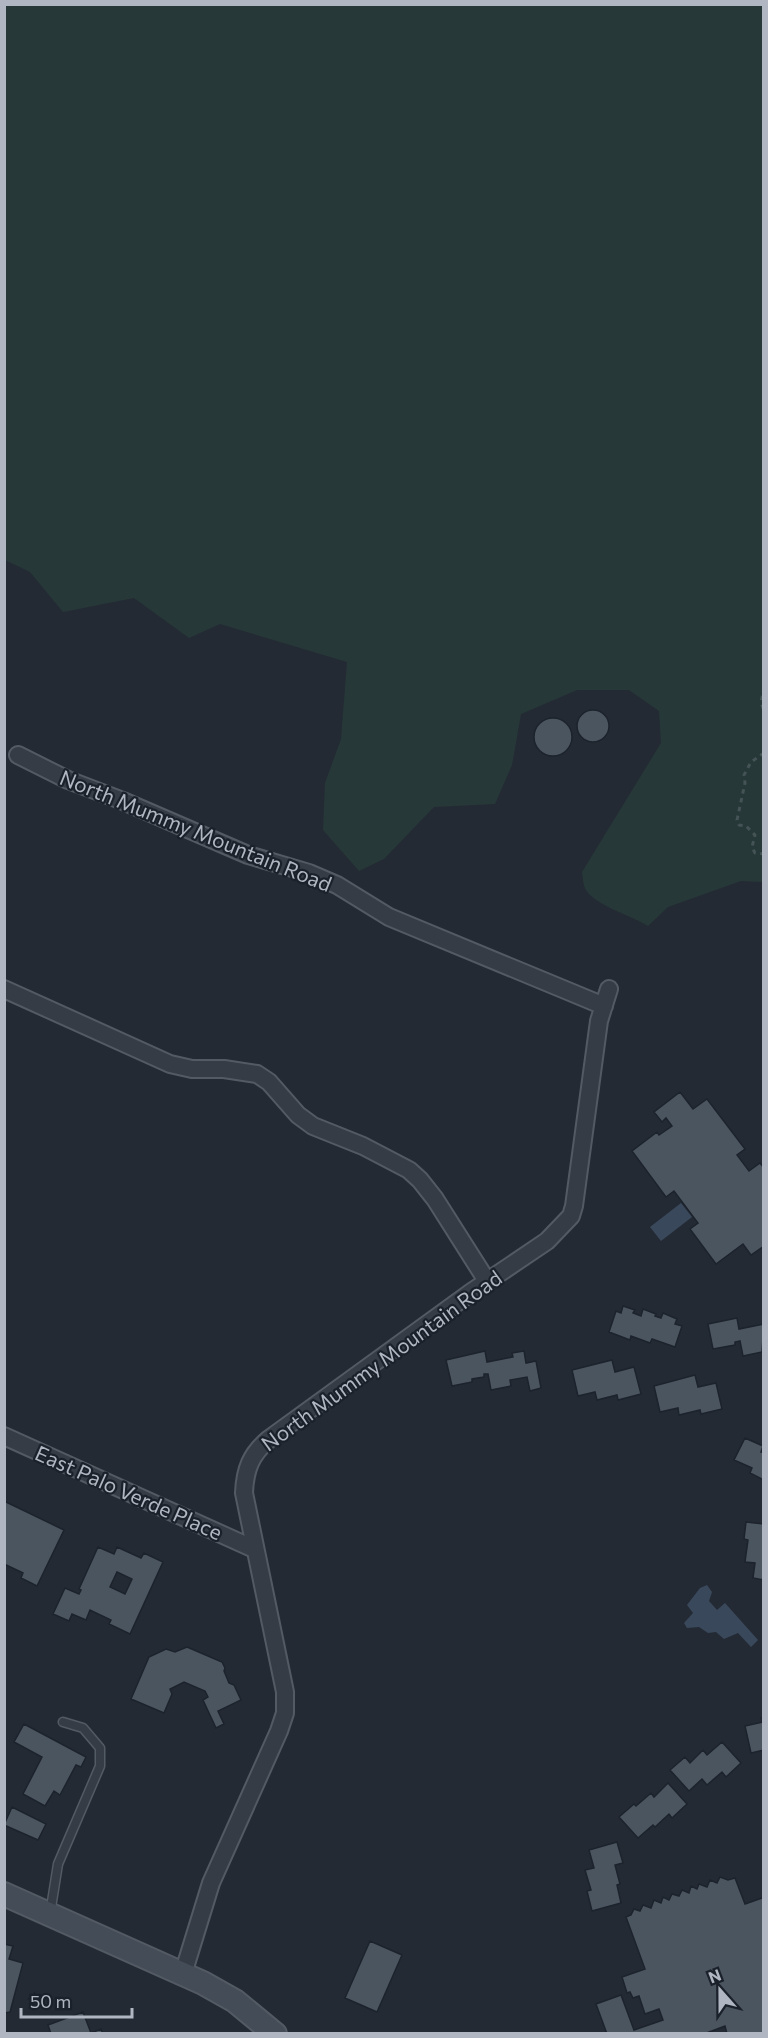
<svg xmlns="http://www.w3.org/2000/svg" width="768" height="2038" font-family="Commissioner,sans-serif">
<rect width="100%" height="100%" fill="#232a34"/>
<path fill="#273838" d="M4,5H763V882L741,881L668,907L648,926C631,915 596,906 586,890C583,885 583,878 582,872L661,743L659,711L629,690H577L521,714L512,765L495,804L434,807L384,859L359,871L323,830L325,783L341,739L347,662L220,624L189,638L134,598L63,612L30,572L5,560Z"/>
<path fill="#3a485c" d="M681,1203L692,1217L661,1241L650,1227Z
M707,1585L712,1592L709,1601L717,1610L725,1603L758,1640L751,1647L738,1633L724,1639L716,1632L708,1633L699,1627L687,1628L684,1623L693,1613L687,1605L700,1588Z"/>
<path fill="#4b5560" stroke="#1d232c" stroke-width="1.5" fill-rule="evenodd" d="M577 726a16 16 0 1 1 32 0a16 16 0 1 1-32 0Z
M534 737a19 19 0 1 1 38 0a19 19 0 1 1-38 0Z
M680,1092L693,1109L707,1099L745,1149L737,1155L749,1171L760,1163L764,1168V1246L751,1255L743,1244L716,1264L690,1229L698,1223L674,1191L666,1197L632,1151L657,1132L659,1135L672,1126L666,1118L662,1122L654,1112Z
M623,1306L635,1310L633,1313L641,1316L643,1309L656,1314L655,1316L661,1318L663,1313L677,1319L675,1324L682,1326L675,1347L652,1339L650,1343L631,1336L630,1340L609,1332L616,1311L621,1313Z
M737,1318L739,1329L764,1324L762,1352L743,1356L740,1341L735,1342V1345L713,1349L708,1324Z
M485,1351L487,1362L513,1357L512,1353L524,1351L526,1363L536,1361L541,1388L530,1391L527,1377L510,1380L511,1386L491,1390L488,1374H484V1377L472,1379V1382L452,1386L446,1360Z
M612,1360L615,1372L634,1367L641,1394L618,1400L617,1395L597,1400L595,1392L578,1396L572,1370Z
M695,1375L698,1387L716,1383L722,1409L701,1414L700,1410L679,1415L678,1408L660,1412L654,1386Z
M745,1438L763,1446L761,1452L764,1453V1480L750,1473L752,1468L734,1460Z
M4,1501L64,1530L37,1586L21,1578L23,1573L4,1564Z
M746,1522L764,1524V1580L753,1578L755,1563L745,1562L748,1540L744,1539Z
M98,1547L114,1554L117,1547L141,1558L144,1553L163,1562L130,1634L109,1624L111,1620L90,1610L86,1620L72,1614L69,1621L53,1614L65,1588L79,1594L81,1590L79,1589ZM117,1572L132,1579L125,1594L110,1587Z
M187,1647L222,1662L225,1668L224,1671L229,1683L234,1685L241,1700L218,1711L224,1724L216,1728L203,1700L208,1697L205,1691L184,1682L170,1689L172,1694L164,1713L131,1699L149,1657L166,1649L175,1652Z
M764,1717V1750L751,1753L745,1726L763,1722L761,1718Z
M24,1724L86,1757L81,1767L76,1765L60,1795L54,1791L45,1806L23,1794L42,1757L14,1742Z
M722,1742L741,1763L726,1777L722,1772L707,1785L702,1779L689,1791L670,1770L685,1757L690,1763L703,1750L707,1755Z
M668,1783L687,1804L672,1818L669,1814L655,1827L653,1825L638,1838L619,1817L634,1804L636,1806L651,1793L654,1797Z
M12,1807L46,1824L38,1840L4,1825Z
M617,1842L623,1863L615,1865L620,1884L617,1885L621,1903L592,1911L587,1891L591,1890L585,1870L594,1868L589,1850Z
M720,1877L728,1880L735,1878L745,1904L762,1898L764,1901V2034H727L725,2026L704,2034H607L596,2004L621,1995L634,2030L663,2020L659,2009L645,2014L639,1996L633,1998L630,1992L627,1993L622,1977L645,1969L626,1917L631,1915L634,1909L640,1911L643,1905L651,1908L654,1900L661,1903L663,1897L669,1900L672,1894L679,1896L682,1890L689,1893L691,1886L697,1889L699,1884L707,1887L710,1880L717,1883Z
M370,1941L402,1955L377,2012L345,1998Z
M4,1944L13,1946L9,1959L23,1963L10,2012L4,2013Z
M83,2012L91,2033L101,2029L103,2034H51L48,2025Z"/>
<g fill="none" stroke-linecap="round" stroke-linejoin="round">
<defs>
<path id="lane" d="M50,1914L58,1864L100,1766V1748L83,1728L63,1722"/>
<path id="street" d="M18,755L68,780L123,801L248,855L309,873L337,885L389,917L604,1006
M4,989L170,1064L192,1069H224L257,1074L269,1082L298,1115L313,1126L363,1146L409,1170L420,1180L435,1199L487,1281
M4,1436L254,1549
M183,1974L211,1883L279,1731L285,1713V1692L244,1493C245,1469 251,1454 269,1439L470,1293L547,1241L571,1216L574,1206L599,1021L609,989"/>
<path id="secondary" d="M4,1894L203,1983L235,2001L275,2034"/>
</defs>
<use href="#lane" stroke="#535a63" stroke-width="11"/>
<use href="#street" stroke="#535a63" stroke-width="20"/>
<use href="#secondary" stroke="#535a63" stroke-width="26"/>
<path stroke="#445355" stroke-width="3" stroke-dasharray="4.5 4.5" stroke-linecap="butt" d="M764,687L761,703L764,710
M764,753L751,762L744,775L745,783L737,820L739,825L746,826L755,835L752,847L755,853L764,854"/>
<use href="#lane" stroke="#363c45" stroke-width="8"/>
<use href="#street" stroke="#363c45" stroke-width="16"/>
<use href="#secondary" stroke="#444c58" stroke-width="22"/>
</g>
<g text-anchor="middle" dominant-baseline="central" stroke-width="4.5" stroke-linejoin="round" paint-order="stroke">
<g font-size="21" fill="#b0b7c2" stroke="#1b212a">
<text transform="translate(196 830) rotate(22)">North Mummy Mountain Road</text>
<text transform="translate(381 1360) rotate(-36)">North Mummy Mountain Road</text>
<text transform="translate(129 1492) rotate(24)">East Palo Verde Place</text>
</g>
</g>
<rect width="768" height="2038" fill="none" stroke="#b0b7c2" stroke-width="12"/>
<g transform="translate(720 1990) rotate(339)" stroke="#1b212a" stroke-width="4.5" paint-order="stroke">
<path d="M0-4.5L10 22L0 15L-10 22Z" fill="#b0b7c2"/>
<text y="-9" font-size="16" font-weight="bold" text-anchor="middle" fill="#b0b7c2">N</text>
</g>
<path d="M21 2008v9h111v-9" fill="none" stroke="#b0b7c2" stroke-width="3"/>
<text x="30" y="2008" font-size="18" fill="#b0b7c2" stroke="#1b212a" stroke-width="4.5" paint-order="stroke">50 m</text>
</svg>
